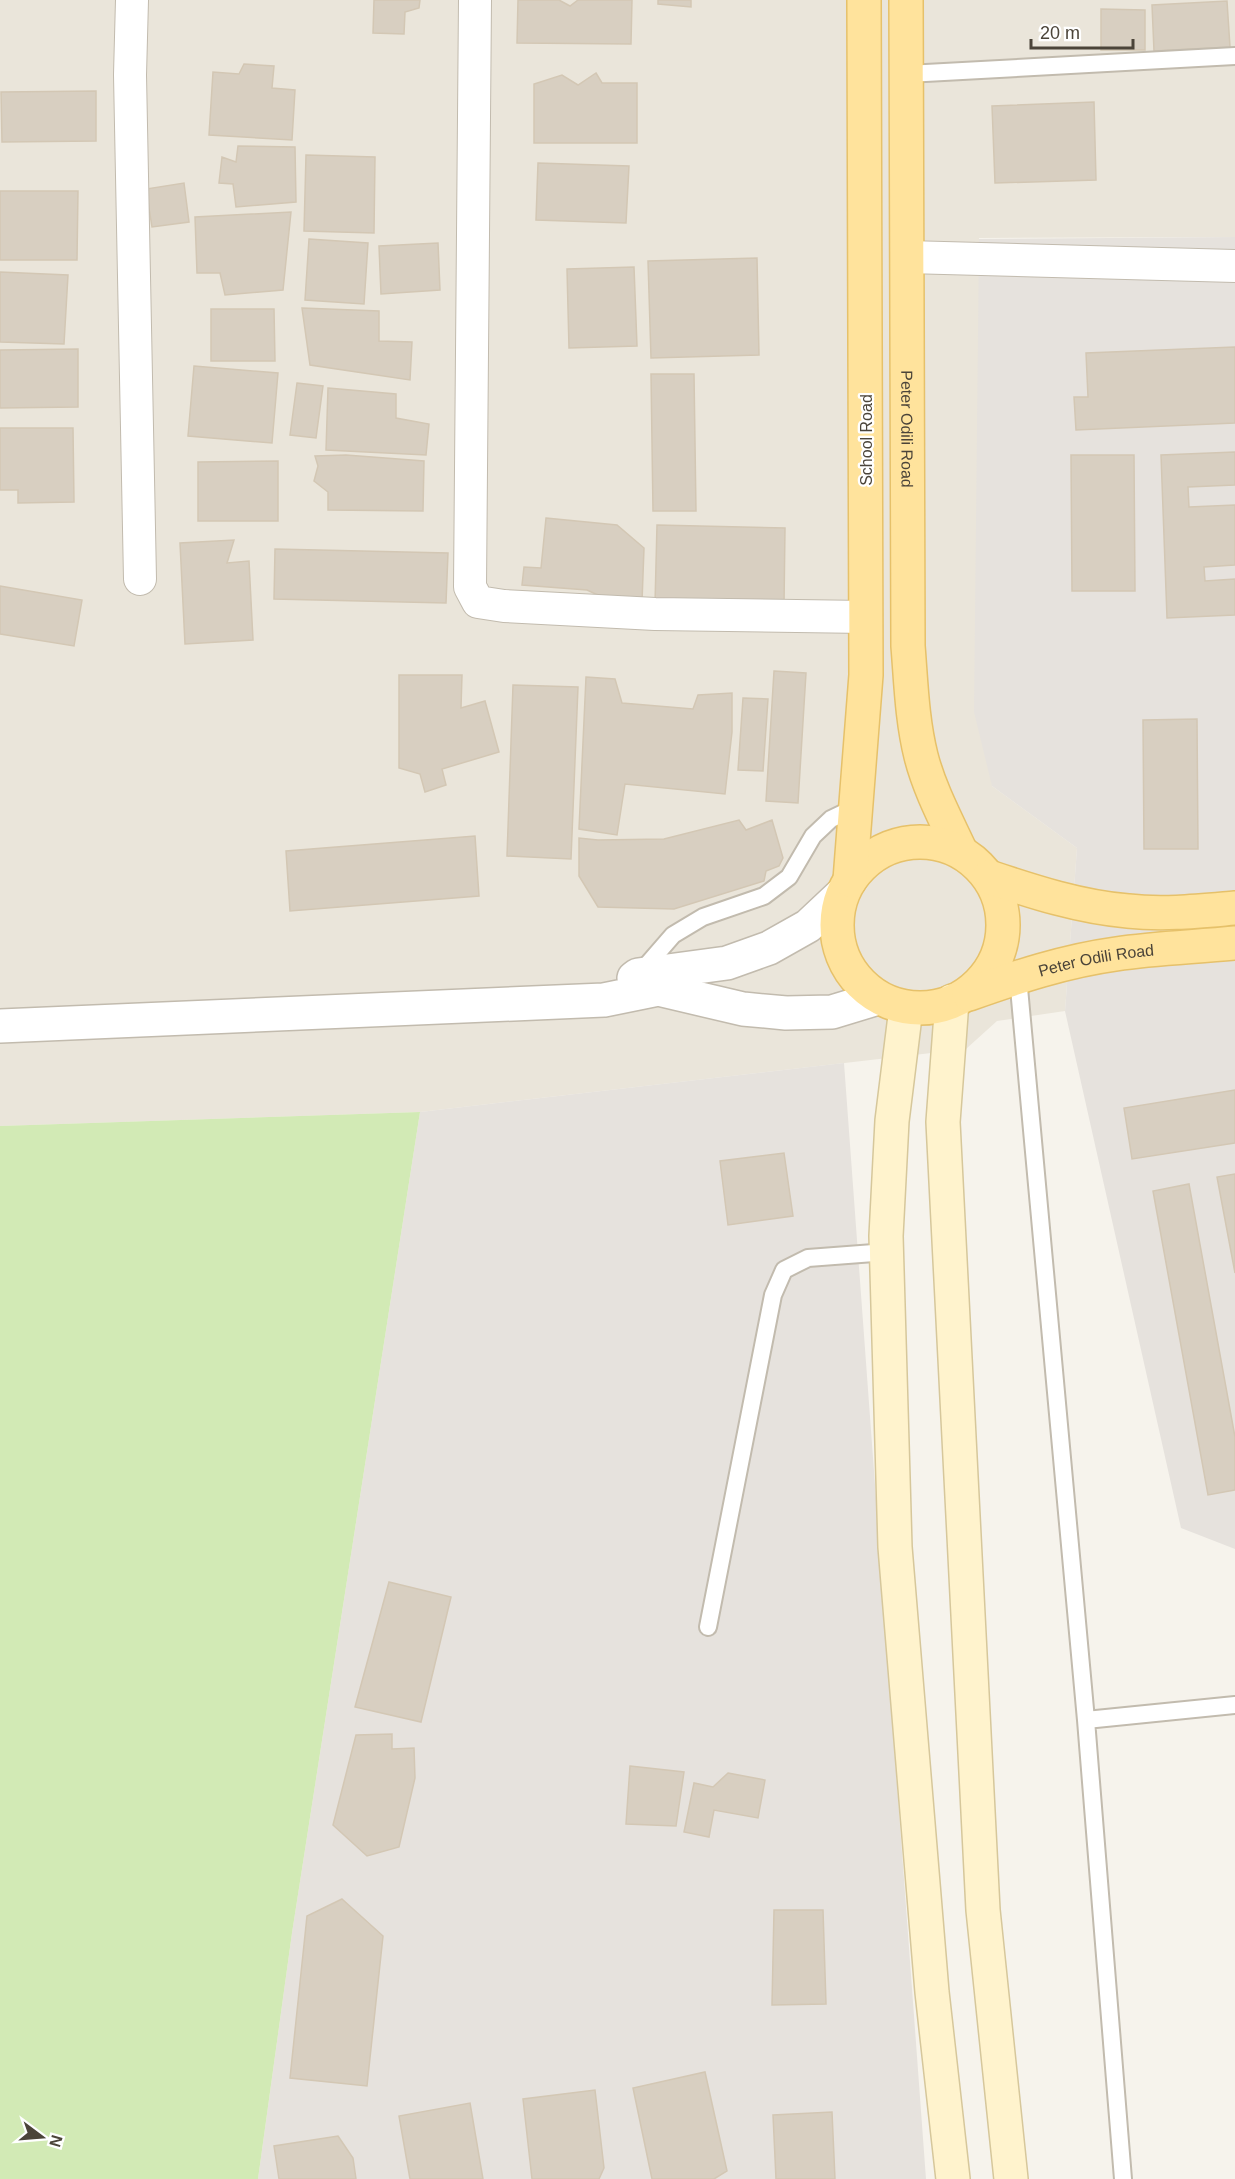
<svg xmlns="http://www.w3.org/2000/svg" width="1235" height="2179" font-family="Arial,sans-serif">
<rect width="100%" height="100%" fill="#f6f3ec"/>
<path fill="#eae5da" d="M0,0H1235V237L979,238L992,786L1077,848L1065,1011L997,1021L966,1049L420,1112L0,1126Z"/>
<path fill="#e6e2dd" d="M1235,237V1549L1181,1528L1065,1011L1077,848L992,786L974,712L979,239Z
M844,1063L926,2179H258L292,1933L420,1112Z"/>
<path fill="#d2eab5" d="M420,1112L292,1933L258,2179H0V1126Z"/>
<path fill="#d8cfc1" stroke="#d3c7b4" stroke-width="1.5" d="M374,0H420L419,8L405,12L404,34L373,33Z
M518,0H559L570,6L578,0H632L631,44L517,43Z
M658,0H691V7L658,4Z
M1227,1L1230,47L1154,51L1152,5Z
M1101,9L1145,10V50H1101Z
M244,64L274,66L272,88L295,90L292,140L209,135L213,72L239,74Z
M596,73L602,83H637V143H534V84L562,75L578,85Z
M96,91V141L2,142L1,92Z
M1094,102L1096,180L995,183L992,106Z
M238,146L295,147L296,202L236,207L233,184L219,183L222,157L236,162Z
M306,155L375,157L374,233L304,231Z
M538,163L629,166L626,223L536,220Z
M184,183L189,222L152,227L146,189Z
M0,191H78L77,260H0Z
M291,212L283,290L225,295L220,273H197L195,217Z
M309,239L368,243L364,304L305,300Z
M438,243L440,290L381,294L379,246Z
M757,258L759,355L651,358L648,261Z
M634,267L637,346L569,348L567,269Z
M0,272L68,275L64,344L0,342Z
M302,308L379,311V341L412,342L410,380L310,365Z
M211,309H274L275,361H211Z
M1235,347V423L1076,430L1074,397H1088L1086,353Z
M78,349V407L0,408V350Z
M194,366L278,373L272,443L188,436Z
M651,374H694L696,511H653Z
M297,383L323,386L316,438L290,435Z
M328,388L396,394V418L429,424L426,455L326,450Z
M0,428H73L74,502L18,503V490H0Z
M1235,452V485L1188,487L1189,507L1235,505V565L1204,567L1205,581L1235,579V615L1167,618L1161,455Z
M346,455L424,461L423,511L328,510V492L314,481L318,466L315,456Z
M1071,455H1134L1135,591H1072Z
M278,461V521H198V462Z
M546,518L617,525L644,548L642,602L611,601L587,590L522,585L524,567L541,568Z
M657,525L785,528L784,606L655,604Z
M234,540L227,563L249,561L253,640L185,644L180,543Z
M275,549L448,553L446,603L274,599Z
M0,586L82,600L74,646L0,634Z
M774,671L806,673L798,803L766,801Z
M399,675H462L461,708L485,701L499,752L442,769L446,785L425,792L420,774L399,768Z
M586,677L615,679L622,703L693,709L698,695L732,693V732L725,794L625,784L617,835L579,829Z
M513,685L578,687L571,859L507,856Z
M743,698L768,699L763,771L738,770Z
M1197,719L1198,849H1144L1143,720Z
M739,820L746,830L772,820L783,858L779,866L766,871L764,881L674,909L598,907L579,876V838L598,840L664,839Z
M475,836L479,896L290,911L286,851Z
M1235,1090V1143L1132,1159L1124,1108Z
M784,1153L793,1216L728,1225L720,1161Z
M1235,1174V1273L1217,1177Z
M1189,1184L1235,1437V1490L1208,1495L1153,1191Z
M389,1582L451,1597L421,1722L355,1707Z
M392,1734V1749L414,1748L415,1778L399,1847L367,1856L333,1825L356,1735Z
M630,1766L684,1772L676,1826L626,1824Z
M728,1773L765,1780L758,1818L714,1810L709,1837L684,1832L694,1783L713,1787Z
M342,1899L383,1936L367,2086L290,2078L307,1916Z
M774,1910H823L826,2004L772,2005Z
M705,2072L727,2171L714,2179H652L633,2088Z
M595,2090L604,2168L599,2179H532L523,2099Z
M470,2103L483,2179H410L399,2116Z
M832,2112L835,2179H776L773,2115Z
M338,2136L353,2158L356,2179H279L274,2146Z"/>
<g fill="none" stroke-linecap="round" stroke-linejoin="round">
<defs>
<path id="service" d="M907,74L1235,56
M640,973L673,935L703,917L764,896L789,877L813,836L831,819L856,807
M1018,977L1086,1720L1123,2179
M708,1627L773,1295L784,1270L808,1258L887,1252
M1086,1720L1235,1705"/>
<path id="minor" d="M132,0L130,75L140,579
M475,0L470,587L478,602L504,606L655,614L866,617
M907,257L1235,266"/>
<path id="tertiary" d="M634,978L638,975L727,963L769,948L808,926L841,895
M0,1026L604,1000L658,989L743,1009L786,1013L832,1012L878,998"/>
<path id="secondary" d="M952,1001L943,1122L983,1910L1011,2179
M906,1008L892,1121L886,1236L895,1547L932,1992L953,2179"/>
<g id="primary">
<path id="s1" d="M906,0L908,646C911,683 912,720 921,756C929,788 946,820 960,850"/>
<circle cx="920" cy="925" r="83"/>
<path d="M989,877C1034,892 1080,907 1128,911C1164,915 1200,911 1235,908"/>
<path d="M850,880L866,675L864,0"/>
<path id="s2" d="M969,994C1017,977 1065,961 1116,954C1155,948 1195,947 1235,943"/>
</g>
</defs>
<use href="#service" stroke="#c2bbae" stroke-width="20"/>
<use href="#minor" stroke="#c2bbae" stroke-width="34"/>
<use href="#tertiary" stroke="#c2bbae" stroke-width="36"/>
<use href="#secondary" stroke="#d6c79b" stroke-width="36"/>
<use href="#primary" stroke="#e6c16a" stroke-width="36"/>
<use href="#service" stroke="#fff" stroke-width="16"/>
<use href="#minor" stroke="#fff" stroke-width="32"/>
<use href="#tertiary" stroke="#fff" stroke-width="33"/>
<use href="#secondary" stroke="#fff3cd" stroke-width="33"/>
<use href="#primary" stroke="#ffe39c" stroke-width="33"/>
</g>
<g text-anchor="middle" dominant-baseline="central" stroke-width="4.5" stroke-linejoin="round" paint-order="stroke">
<g font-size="16" fill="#4b4439" stroke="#fff">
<text stroke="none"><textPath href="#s1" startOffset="429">Peter Odili Road</textPath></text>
<text transform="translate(866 440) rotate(-90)">School Road</text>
<text stroke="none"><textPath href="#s2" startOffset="132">Peter Odili Road</textPath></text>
</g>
</g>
<g transform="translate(42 2137) rotate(106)" stroke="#ffffff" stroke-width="4.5" paint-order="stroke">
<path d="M0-4.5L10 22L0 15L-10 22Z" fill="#4b4439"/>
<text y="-9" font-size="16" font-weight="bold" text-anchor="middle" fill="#4b4439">N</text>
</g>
<path d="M1031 39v9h102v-9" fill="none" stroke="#4b4439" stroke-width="3"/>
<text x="1040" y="39" font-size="18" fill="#4b4439" stroke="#ffffff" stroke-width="4.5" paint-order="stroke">20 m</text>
</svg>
